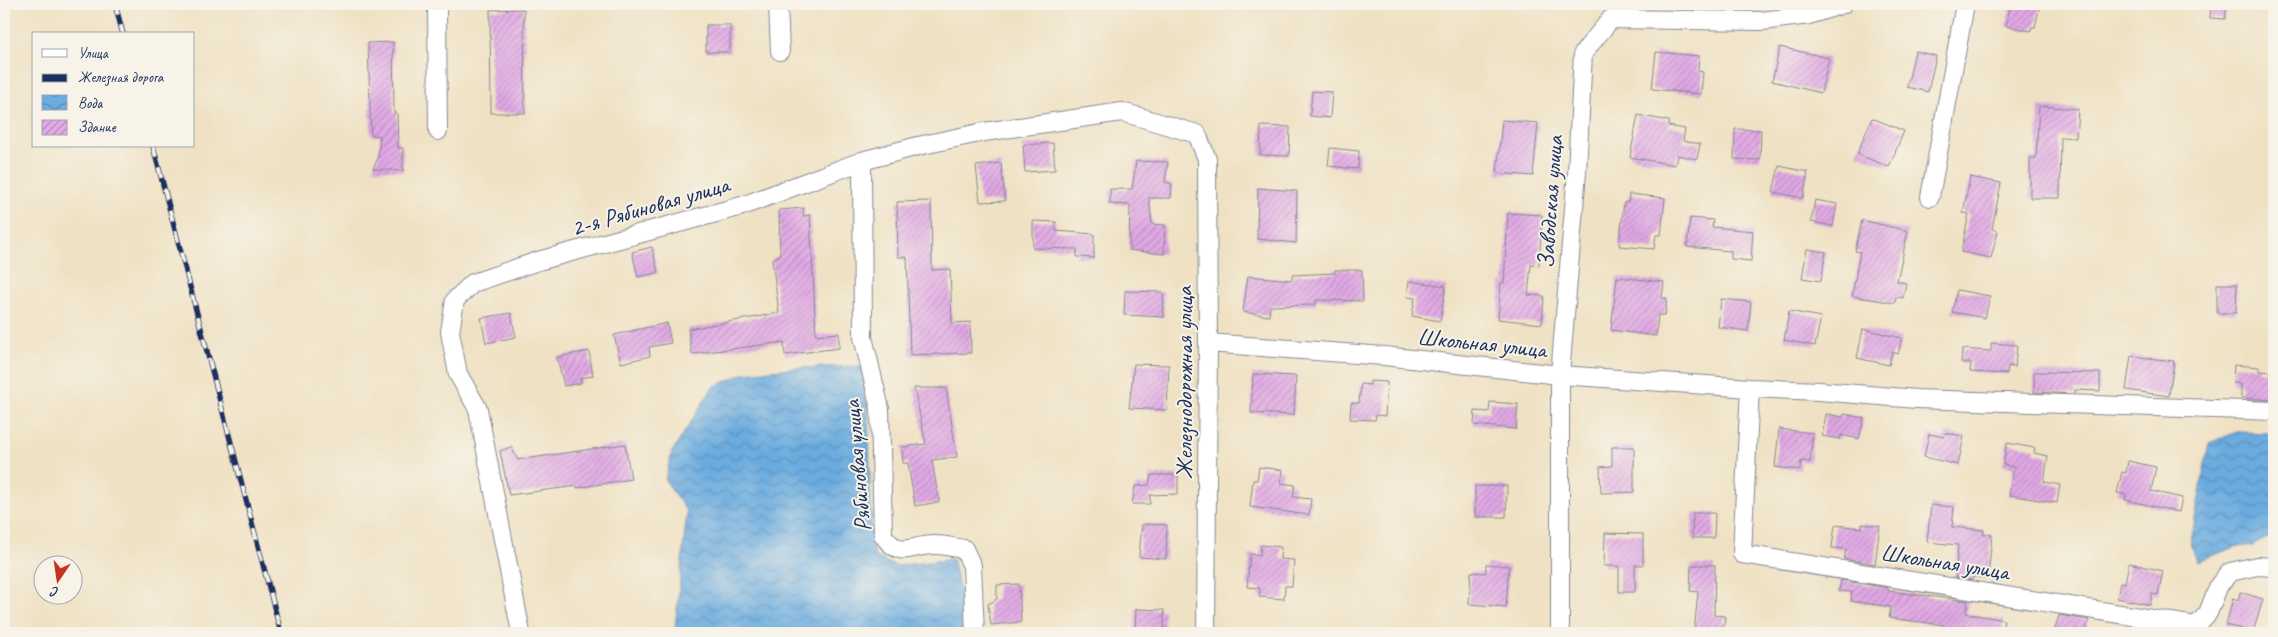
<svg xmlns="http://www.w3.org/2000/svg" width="2278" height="637" font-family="Caveat,sans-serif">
<defs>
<pattern id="water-waves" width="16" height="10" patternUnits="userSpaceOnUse" patternTransform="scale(1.25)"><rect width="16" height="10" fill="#6bacdf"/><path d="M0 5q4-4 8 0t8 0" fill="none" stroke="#578cb8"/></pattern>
<pattern id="building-hatch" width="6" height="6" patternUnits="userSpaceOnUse" patternTransform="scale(1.25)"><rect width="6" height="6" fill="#e2a9e5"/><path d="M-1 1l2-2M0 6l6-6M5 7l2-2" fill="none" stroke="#b68abd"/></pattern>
</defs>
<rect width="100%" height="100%" fill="#f7f3e8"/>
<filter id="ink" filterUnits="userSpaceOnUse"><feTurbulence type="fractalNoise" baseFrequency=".02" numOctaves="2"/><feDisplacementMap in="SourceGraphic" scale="10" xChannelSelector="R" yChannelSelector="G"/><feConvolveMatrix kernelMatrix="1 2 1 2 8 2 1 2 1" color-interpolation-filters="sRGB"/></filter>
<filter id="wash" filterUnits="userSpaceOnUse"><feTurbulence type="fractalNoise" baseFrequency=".0096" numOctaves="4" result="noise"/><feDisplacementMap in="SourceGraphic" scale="20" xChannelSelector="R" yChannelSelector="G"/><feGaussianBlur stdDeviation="1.12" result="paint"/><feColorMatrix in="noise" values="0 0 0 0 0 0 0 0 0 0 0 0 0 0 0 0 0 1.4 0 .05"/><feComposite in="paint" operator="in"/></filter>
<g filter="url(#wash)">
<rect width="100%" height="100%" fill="#efe1c3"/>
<path fill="url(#water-waves)" stroke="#436e9e" d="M861,366L868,407L872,541L875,557L896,566L952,559L963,604L961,623L963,633H676L675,629L687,512L665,480L672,452L713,387L745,373L793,368Z
M2237,432L2274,433V538H2266L2251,547L2238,546L2198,561L2190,546L2209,443Z"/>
<g id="blocks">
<path fill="url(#building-hatch)" d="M2011,4H2040L2035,27H2032L2031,31L2006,26Z
M2211,4H2227L2225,19L2210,18Z
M524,9L525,113H491L490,10Z
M706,25H730V52H706Z
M393,42L394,113H397L398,148H403V171L373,169L378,157L380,136L371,135L368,43Z
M1780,47L1829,58L1821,93L1772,81Z
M1915,51L1936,56L1928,92L1907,87Z
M1656,52L1699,56L1698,71L1703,72L1701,94L1652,89Z
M1312,91L1332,92L1330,118L1310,116Z
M2039,106L2078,109L2076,138L2061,137L2060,198H2030V158H2036Z
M1638,115L1669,121L1668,126L1685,129L1683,141L1700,144L1697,159L1677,155L1675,165L1630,157Z
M1872,118L1904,131L1889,167L1857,154Z
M1502,120L1538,123L1533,176L1497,173Z
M1261,126L1290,127L1289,156L1260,155Z
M1735,129L1761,130L1760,160L1734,159Z
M1053,143L1055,170L1025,172L1023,145Z
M1330,148L1359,151L1358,169L1328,166Z
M1136,161L1168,162L1165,182L1172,184L1171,198H1149L1152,224L1165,225L1164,254L1129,250L1130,205L1110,204V189H1132Z
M1001,163L1005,201L980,202L976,166Z
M1779,166L1808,172L1803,198L1773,192Z
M1970,177L2001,183L1992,229L1998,231L1991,258L1961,252L1969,214L1963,213Z
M1258,188L1297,191L1296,243L1257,239Z
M1629,194L1665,198L1661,235H1656L1654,249L1619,246L1624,202H1628Z
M1815,200L1837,204L1833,226L1811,222Z
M931,201L932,270L950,269L952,323L970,322L971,353L910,355L907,257H898L897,202Z
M804,208L803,216L810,215L816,335L839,333V348L785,355L784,342L692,354L688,329L779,313L772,259L780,255L779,210Z
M1508,213L1542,215L1539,266L1531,265L1528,295L1544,296L1542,324L1498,319L1501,283H1504Z
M1690,218L1713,220L1712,227L1753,231L1751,261L1731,259V251L1687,247Z
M1862,220L1908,231L1897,281L1906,283L1903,298L1896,297L1895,303L1852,296L1860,252L1855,251Z
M1033,221L1056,222V231L1094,234V258L1077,257V249L1033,248Z
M652,247L658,273L638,277L632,252Z
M1807,249L1826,252L1821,281L1802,278Z
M1335,270H1362L1363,301L1316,300V305L1270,306L1269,316L1243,312L1248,276L1292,280V275L1335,273Z
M1617,277L1664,282L1662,298H1667L1665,315H1658L1656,336L1611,330Z
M1409,281L1446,286L1440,321L1412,316L1415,298L1407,297Z
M2217,284H2237L2236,313H2217Z
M1957,290L1990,296L1985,318L1952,312Z
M1125,291L1163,292L1164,317L1124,315Z
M1721,299L1751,302L1748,331L1718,327Z
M1789,311L1821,317L1815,346L1784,340Z
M511,313L516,337L486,343L481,318Z
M667,323L671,343L649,347L650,356L621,363L614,335Z
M1863,329L1902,338L1898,354L1892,352L1889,365L1857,358Z
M1991,343L2017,345L2015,367L2008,366L2007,374L1970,372L1971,363H1961L1962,349L1991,351Z
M589,351L593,376L580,378L581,383L564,386L557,357Z
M2131,356L2174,361L2169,396L2126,390Z
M1134,364L1169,365L1167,410L1129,408Z
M2234,365L2259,367V371L2274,372V400L2241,398V384L2233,383Z
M2034,372L2100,373V391L2075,390V394L2034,392Z
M1253,374L1296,376L1294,415L1251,413Z
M1370,381L1387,382L1385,416L1376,415L1375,420L1350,419L1351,403H1359L1361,384L1370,385Z
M914,388H946L957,457L932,460L939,502L915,506L908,463H903L902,447L926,444Z
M1490,402L1518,404L1516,429L1474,425L1475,411L1489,412Z
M1826,414L1843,417L1844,414L1864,418L1859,439L1841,435L1840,439L1822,436Z
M1779,429L1813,433L1810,462L1801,461L1800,470L1775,467Z
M1945,433L1964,436L1958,465L1924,457L1929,434L1944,437Z
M2007,443L2035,448L2034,453L2048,456L2044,482L2060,485L2057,503L2009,495L2014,467L2003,465Z
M625,444L631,479L577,488V486L509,495L500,451L511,447L518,460Z
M1612,447H1634V492L1601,493L1600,467L1612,466Z
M2128,461L2156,467L2151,491L2182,498L2179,512L2125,500L2126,495L2117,493L2122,472L2126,473Z
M1259,467L1283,470L1281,483L1295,485L1293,497L1311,499L1309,515L1250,507L1253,480H1257Z
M1151,475H1178V494L1150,495V504H1132L1135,486L1149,485Z
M1475,486H1507L1506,517H1475Z
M1931,505L1954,507L1952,527L1984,530L1983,534L1992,535L1988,578L1973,577L1972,580L1955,577L1958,545L1927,542Z
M1693,513H1715L1714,538H1692Z
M1142,524L1167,525L1166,559L1139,557Z
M1862,524L1880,526L1875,564L1844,559L1846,549L1832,548L1835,525L1862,528Z
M1605,533L1643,534V565H1635V592H1619V566H1604Z
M1261,545L1281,547L1280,559L1294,560L1292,586H1285L1284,599L1259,597L1260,588L1247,587L1250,554L1260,555Z
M2129,563L2163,571L2158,595L2152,594L2150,605L2117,598L2120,583H2125Z
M1486,564L1509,566L1506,607L1469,604L1471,572L1486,573Z
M1691,565H1715L1714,615L1725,616L1723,633H1694L1698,592L1690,591Z
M1841,580L1888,588V591L1968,601L1966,613L2004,620L2002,633H1942L1944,625L1889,618L1891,607L1851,601L1852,592L1839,591Z
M1019,584L1021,622L991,625L988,604L997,599V585Z
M2240,592L2263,599L2253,632L2226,625L2233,598L2238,600Z
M1136,609L1164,610V633H1135Z
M2059,615L2089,620L2085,633H2054Z"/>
</g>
</g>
<g filter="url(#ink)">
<use href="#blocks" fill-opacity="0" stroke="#858890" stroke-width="1"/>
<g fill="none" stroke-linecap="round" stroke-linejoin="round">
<defs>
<path id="minor" d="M437,4L438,131
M778,4L780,51
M862,161L863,337L880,409L883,535C901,561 912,544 936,545C945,545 955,548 964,549L972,566L975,633
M1930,197L1965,4
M1208,343L1384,356L1560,375L1750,388L1819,391L1917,399L2274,411
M1750,388L1742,554L2196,626L2208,613L2219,585L2230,572L2257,566L2274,567
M521,633L478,409L458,374L450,332L455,300L473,283L538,261L742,206L862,161L918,146L984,132L1122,112L1197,134L1207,159L1208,343L1206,633
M1560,633V375L1577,172L1583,53L1611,19L1762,21L1809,15L1843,4"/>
</defs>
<use href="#minor" stroke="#858890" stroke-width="20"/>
<use href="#minor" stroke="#fff" stroke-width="18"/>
<defs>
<path id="rail" d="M115,4L123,34
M153,146L281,633"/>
</defs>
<use href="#rail" stroke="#1b2f5e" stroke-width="5.5"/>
<use href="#rail" stroke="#f7f3e8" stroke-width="4" stroke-dasharray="11" stroke-linecap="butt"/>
</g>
</g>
<g text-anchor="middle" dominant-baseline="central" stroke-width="4" stroke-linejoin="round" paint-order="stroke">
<g font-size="24" fill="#1b2f5e" stroke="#f7f3e8">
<text transform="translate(1550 202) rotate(-86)">Заводская улица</text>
<text transform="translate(650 206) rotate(-16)">2-я Рябиновая улица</text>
<text transform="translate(1482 343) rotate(6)">Школьная улица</text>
<text transform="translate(1184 383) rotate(-90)">Железнодорожная улица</text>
<text transform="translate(857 466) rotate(-95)">Рябиновая улица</text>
<text transform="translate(1945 562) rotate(9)">Школьная улица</text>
</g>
</g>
<rect width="2278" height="637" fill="none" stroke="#f7f3e8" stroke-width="20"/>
<rect x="32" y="32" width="162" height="115" fill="#f7f3e8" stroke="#9fa5b1"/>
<rect x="42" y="49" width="25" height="8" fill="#ffffff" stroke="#9fa5b1"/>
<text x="78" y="58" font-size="15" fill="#1b2f5e">Улица</text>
<rect x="42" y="74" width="25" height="8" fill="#1b2f5e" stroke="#9fa5b1"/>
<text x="78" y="82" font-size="15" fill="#1b2f5e">Железная дорога</text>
<rect x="42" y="95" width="25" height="15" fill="url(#water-waves)" stroke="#9fa5b1"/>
<text x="78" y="108" font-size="15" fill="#1b2f5e">Вода</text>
<rect x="42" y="120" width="25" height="15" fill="url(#building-hatch)" stroke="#9fa5b1"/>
<text x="78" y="132" font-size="15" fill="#1b2f5e">Здание</text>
<g transform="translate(58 580) rotate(193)"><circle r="24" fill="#f7f3e8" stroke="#9fa5b1"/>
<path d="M0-4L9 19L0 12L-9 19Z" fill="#c8321e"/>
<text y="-8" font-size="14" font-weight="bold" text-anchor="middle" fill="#1b2f5e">С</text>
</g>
</svg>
